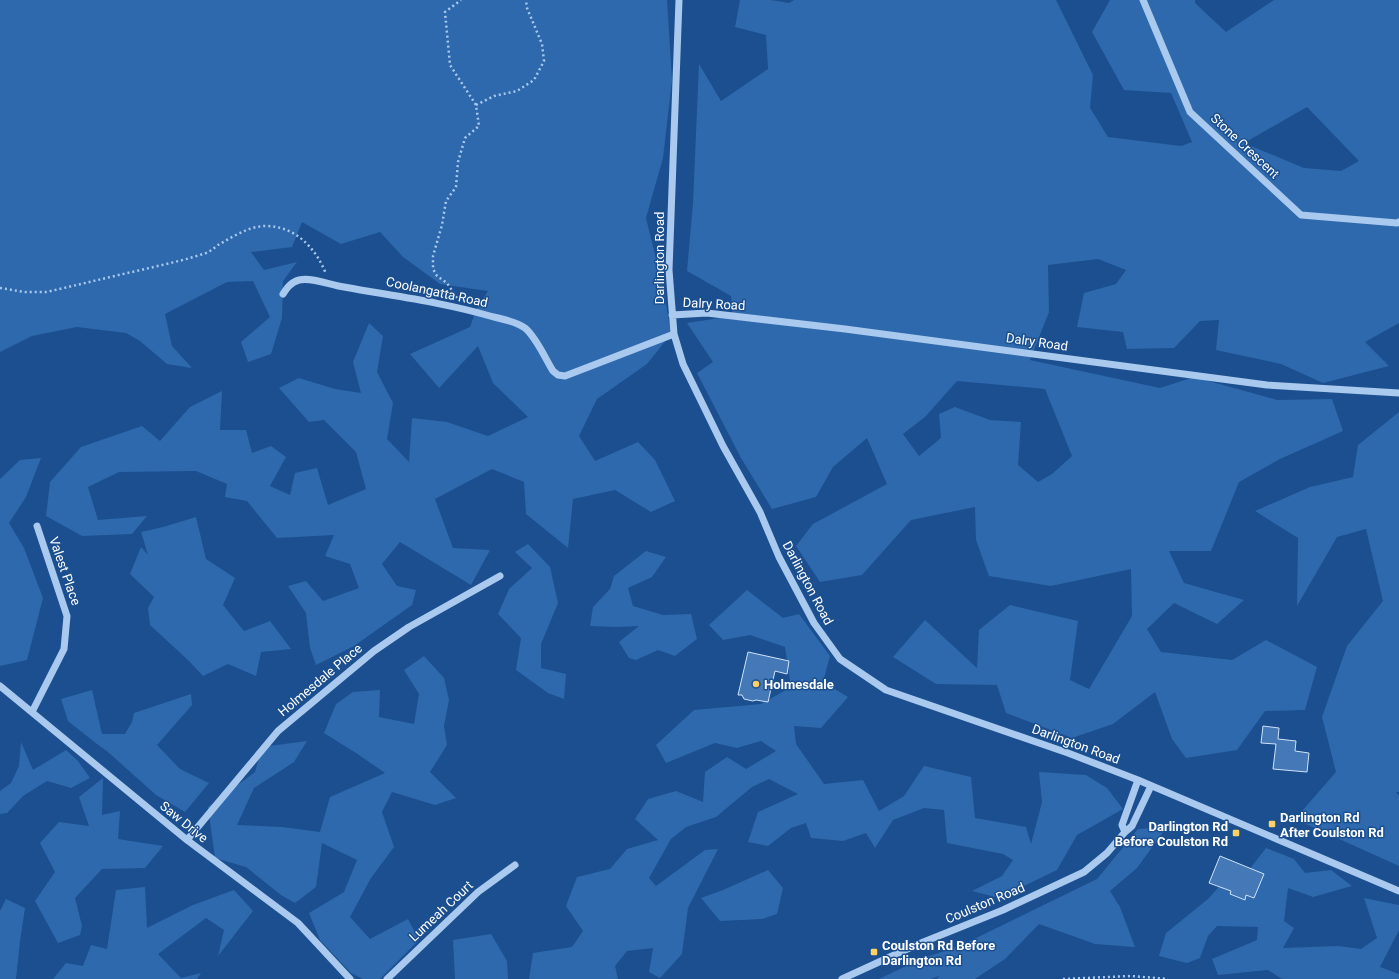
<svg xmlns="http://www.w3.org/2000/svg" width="1399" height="979" font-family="Roboto,sans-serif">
<rect width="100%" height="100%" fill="#1b4f8f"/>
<path fill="#2e69ad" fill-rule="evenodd" d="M0,0H667L672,80L663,158L646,218L663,287L671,334L647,364L597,399L579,436L595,461L638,442L655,460L675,501L651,512L615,490L573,499L568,548L526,514L524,482L492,469L435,499L453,548L490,550L471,585L400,542L382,564L397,586L416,590L412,605L354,646L316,665L310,648L306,613L288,586L306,581L323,601L359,588L350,564L325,556L334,535L277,538L247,501L225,497L227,484L196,471L119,472L88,487L98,520L147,516L132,534L82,536L46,516L50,482L81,447L142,426L160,441L190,407L222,391L220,430H246L252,453L271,446L286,457L270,486L290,495L295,473L317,468L328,505L366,489L356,452L324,420L309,422L279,388L299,378L335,389L361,393L353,362L369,323L383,336L377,372L393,403L387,439L409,462L412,418L447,422L488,436L528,417L493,383L478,346L439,388L410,354L470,327L476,310L488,291L440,284L403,257L380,232L341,244L302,222L292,247L251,252L264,270L297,262L283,281L282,318L271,354L248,362L241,342L270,317L253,281L227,282L165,314L172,346L192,368L167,364L140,341L126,333L77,327L32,336L0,352Z
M740,0H771L789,3L794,0H1056L1093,75L1090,108L1108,137L1181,146L1192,142L1171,93L1124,90L1092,32L1110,0H1195V3L1226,32L1274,0H1399V323L1365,342L1389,366L1323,383L1281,364L1216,350L1219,320L1200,321L1174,348L1127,349L1123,332L1077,327L1084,293L1116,284L1126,270L1098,259L1048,265L1049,312L1030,360L1160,388L1194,377L1277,400L1332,399L1343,431L1280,459L1239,482L1211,551H1169L1184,583L1244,600L1217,624L1174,603L1147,629L1161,652L1232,660L1266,640L1317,667L1305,710L1265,711L1237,750L1186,758L1172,739L1155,692L1113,724L1072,738L1006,713L997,685L936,684L893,657L925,620L977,668L979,630L1010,605L1078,621L1070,680L1089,689L1132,616L1131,569L1051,586L989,576L976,540L975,507L911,520L862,575L820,582L796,546L813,524L887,484L867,438L833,467L816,497L772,509L741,458L697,373L713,362L687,323L733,316L731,296L687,271L693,203L699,64L721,101L768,69L766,35L735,27ZM1307,107L1359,161L1341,171L1304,168L1244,143ZM957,381L1045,389L1072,456L1052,474L1038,482L1018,465L1021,422L990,420L955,407L939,414L941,438L919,456L903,434L925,417Z
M1399,412V792H1396L1399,796V866L1295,819L1336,772L1322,717L1347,646L1383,601L1366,529L1337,537L1297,606L1298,538L1255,511L1310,487L1353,477L1358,445Z
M41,458L26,497L9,523L24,548L43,598L27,660L0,666V479L20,460Z
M196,517L206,559L235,578L223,605L244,631L270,621L291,649L261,652L256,676L228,664L203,676L189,661L150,625L148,608L154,597L130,574L141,547L148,555L141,532L163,527Z
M528,544L550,567L558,603L541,644V668L566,674L564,699L548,693L516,670L521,638L498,614L509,589L532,568L515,552Z
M646,551L666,557L652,577L628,588L633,606L663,615L691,614L697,639L675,656L658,650L636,660L629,658L619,642L639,626L615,627L590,626L593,607L610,589L614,576Z
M747,590L783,618L799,614L830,656L823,682L848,697L821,728L794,726L796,744L824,784L863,780L879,811L904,796L924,766L971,777L975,818L1026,827L1031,844L1042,802L1039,772L1086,775L1107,788L1123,809L1077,835L1057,870L999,898L972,891L1002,876L1013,860L1003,854L947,843L944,810L924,808L893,820L875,848L866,833L843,841L811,838L806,823L791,828L768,846L748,842L758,812L798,794L769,779L752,787L716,817L686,827L671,839L649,878L656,886L705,850L718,849L688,908L682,954L660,978L649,972L653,948L627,951L615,966L618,979H529L533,953L572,947L583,931L566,906L577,877L610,869L627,849L658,840L635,819L648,799L676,791L703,802L705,772L727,757L746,769L776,751L761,741L737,748L715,743L666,763L656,745L694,710L761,704L791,687L785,647L750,635L723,640L709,625Z
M424,656L444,678L449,700L444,726L447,745L430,772L456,798L435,805L392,792L382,812L394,847L371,878L350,917L370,939L408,919L419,940L380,979H363L351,973L320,940L309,913L344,892L357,860L322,843L316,887L295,903L281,895L246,867L215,858L208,807L255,772L262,747L307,741L294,762L254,788L237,825L282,827L320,832L330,797L385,773L356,753L324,733L336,704L353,692L380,690L379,717L414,724L419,694L404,670Z
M92,690L102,734H125L132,722L134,713L191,694L192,705L157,745L180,769L209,783L185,812L156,795L108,752L97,744L68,721L61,699Z
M21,742L33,770L66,750L78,761L90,778L71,788L47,781L23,796L7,813L0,814V791L11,783L19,766Z
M103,778L102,815L120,811L118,839L163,846L145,868L102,869L75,898L82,926L80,935L58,943L35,901L55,872L40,843L59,822L89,826L79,797Z
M1167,827L1137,868L1110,891L1120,907L1135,947L1095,944L1039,924L1005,959L975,979H937L939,976L931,979H879L921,959L962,945L1097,879L1138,829Z
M1266,848L1294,859L1305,873L1331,870L1352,886L1313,897L1288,888L1284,921L1294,928L1283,948L1338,946L1361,949L1377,938L1364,898L1399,905V930L1380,967L1399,974V979H1282L1268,970L1218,975L1212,959L1257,940L1258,927L1217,926L1208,936L1200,958L1187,963L1159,956L1166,933L1208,899L1226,879L1245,875Z
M768,870L783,888L777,914L762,919L720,921L701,898L723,890Z
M145,887L147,928L193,905L234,890L253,911L218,956L224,930L206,918L158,954L181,978L201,973L197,979H53L66,963L83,966L91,945L107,949L116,890Z
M6,899L25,908L20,941L16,979H0V911Z
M491,934L507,961L508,979H455L453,940Z"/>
<path fill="#4478b7" stroke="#cfe3fa" d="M748,652L789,661L787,674L775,671L768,702L756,700L753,701L744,699L742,695H738Z
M1263,726L1279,728L1278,739L1296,741L1295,751L1309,753L1307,772L1273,769L1276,744L1261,743Z
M1220,856L1264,874L1254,898L1246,895L1245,900L1230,894L1231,891L1209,883Z"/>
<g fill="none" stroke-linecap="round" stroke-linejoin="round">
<path stroke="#a9c9ee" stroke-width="2.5" stroke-dasharray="2 3" stroke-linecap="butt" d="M476,105L494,96L517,91L534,80L544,61L542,44L527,8L526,0
M0,288L25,292H46C78,285 109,277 141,270C161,265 182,261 203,254C208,253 213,249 218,245C233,237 248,226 266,226C295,226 316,248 326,274
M457,298L447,283L437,276L433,269V256L442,225L446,201L456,187L458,162L465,138L479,126L476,105L450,65L445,12L461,0
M1063,979L1131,976L1168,979"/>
<path stroke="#a9c9ee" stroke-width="7" d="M679,0L669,270L674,334L683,364L723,446L760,512L779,557L814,623L840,659L886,690L1068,753L1138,780L1399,891
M1143,0L1190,112L1301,215L1397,223L1399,222
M283,294C287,288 291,282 299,280C313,277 329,285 344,287C393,296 442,302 490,316C501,319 516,321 525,328C536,337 545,358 553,371L558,375L565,376L674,334
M672,315L707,313L845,329L1267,385L1399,393
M0,686L187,840L298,923L350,979
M32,712L64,649L67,616L37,526
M1125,832L1122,825L1138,780
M187,840L278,731L374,651L409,627L500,576
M387,979L478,892L515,865
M842,979L916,945L1003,910L1084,872L1107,853L1125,832L1132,826L1151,786"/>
</g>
<g fill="#ffd166" stroke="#1b4f8f" stroke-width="1.5">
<circle cx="756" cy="684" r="4"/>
<rect x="1268" y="820" width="8" height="8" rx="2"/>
<rect x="1232" y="829" width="8" height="8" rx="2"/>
<rect x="870" y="948" width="8" height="8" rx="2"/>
</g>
<g text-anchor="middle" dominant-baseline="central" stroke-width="3" stroke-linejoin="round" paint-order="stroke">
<g font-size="13" fill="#fff" stroke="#1b4f8f">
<text transform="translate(1245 146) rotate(43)">Stone Crescent</text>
<text transform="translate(659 258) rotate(-90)">Darlington Road</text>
<text transform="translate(437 292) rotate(12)">Coolangatta Road</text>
<text transform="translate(714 304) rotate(3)">Dalry Road</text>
<text transform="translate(1037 342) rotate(8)">Dalry Road</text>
<text transform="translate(65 571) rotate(71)">Valest Place</text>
<text transform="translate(808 583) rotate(62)">Darlington Road</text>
<text transform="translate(320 680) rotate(-40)">Holmesdale Place</text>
<text transform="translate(1076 744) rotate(20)">Darlington Road</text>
<text transform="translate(184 822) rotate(39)">Saw Drive</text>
<text transform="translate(985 903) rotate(-23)">Coulston Road</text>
<text transform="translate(441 911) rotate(-43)">Lumeah Court</text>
</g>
<g font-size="13" font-weight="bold" fill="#fff" stroke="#1b4f8f" text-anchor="start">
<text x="764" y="684">Holmesdale</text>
<text x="1280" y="817">Darlington Rd<tspan x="1280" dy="15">After Coulston Rd</tspan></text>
<text x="1228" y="826" text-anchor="end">Darlington Rd<tspan x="1228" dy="15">Before Coulston Rd</tspan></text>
<text x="882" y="945">Coulston Rd Before<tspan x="882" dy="15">Darlington Rd</tspan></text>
</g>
</g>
</svg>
